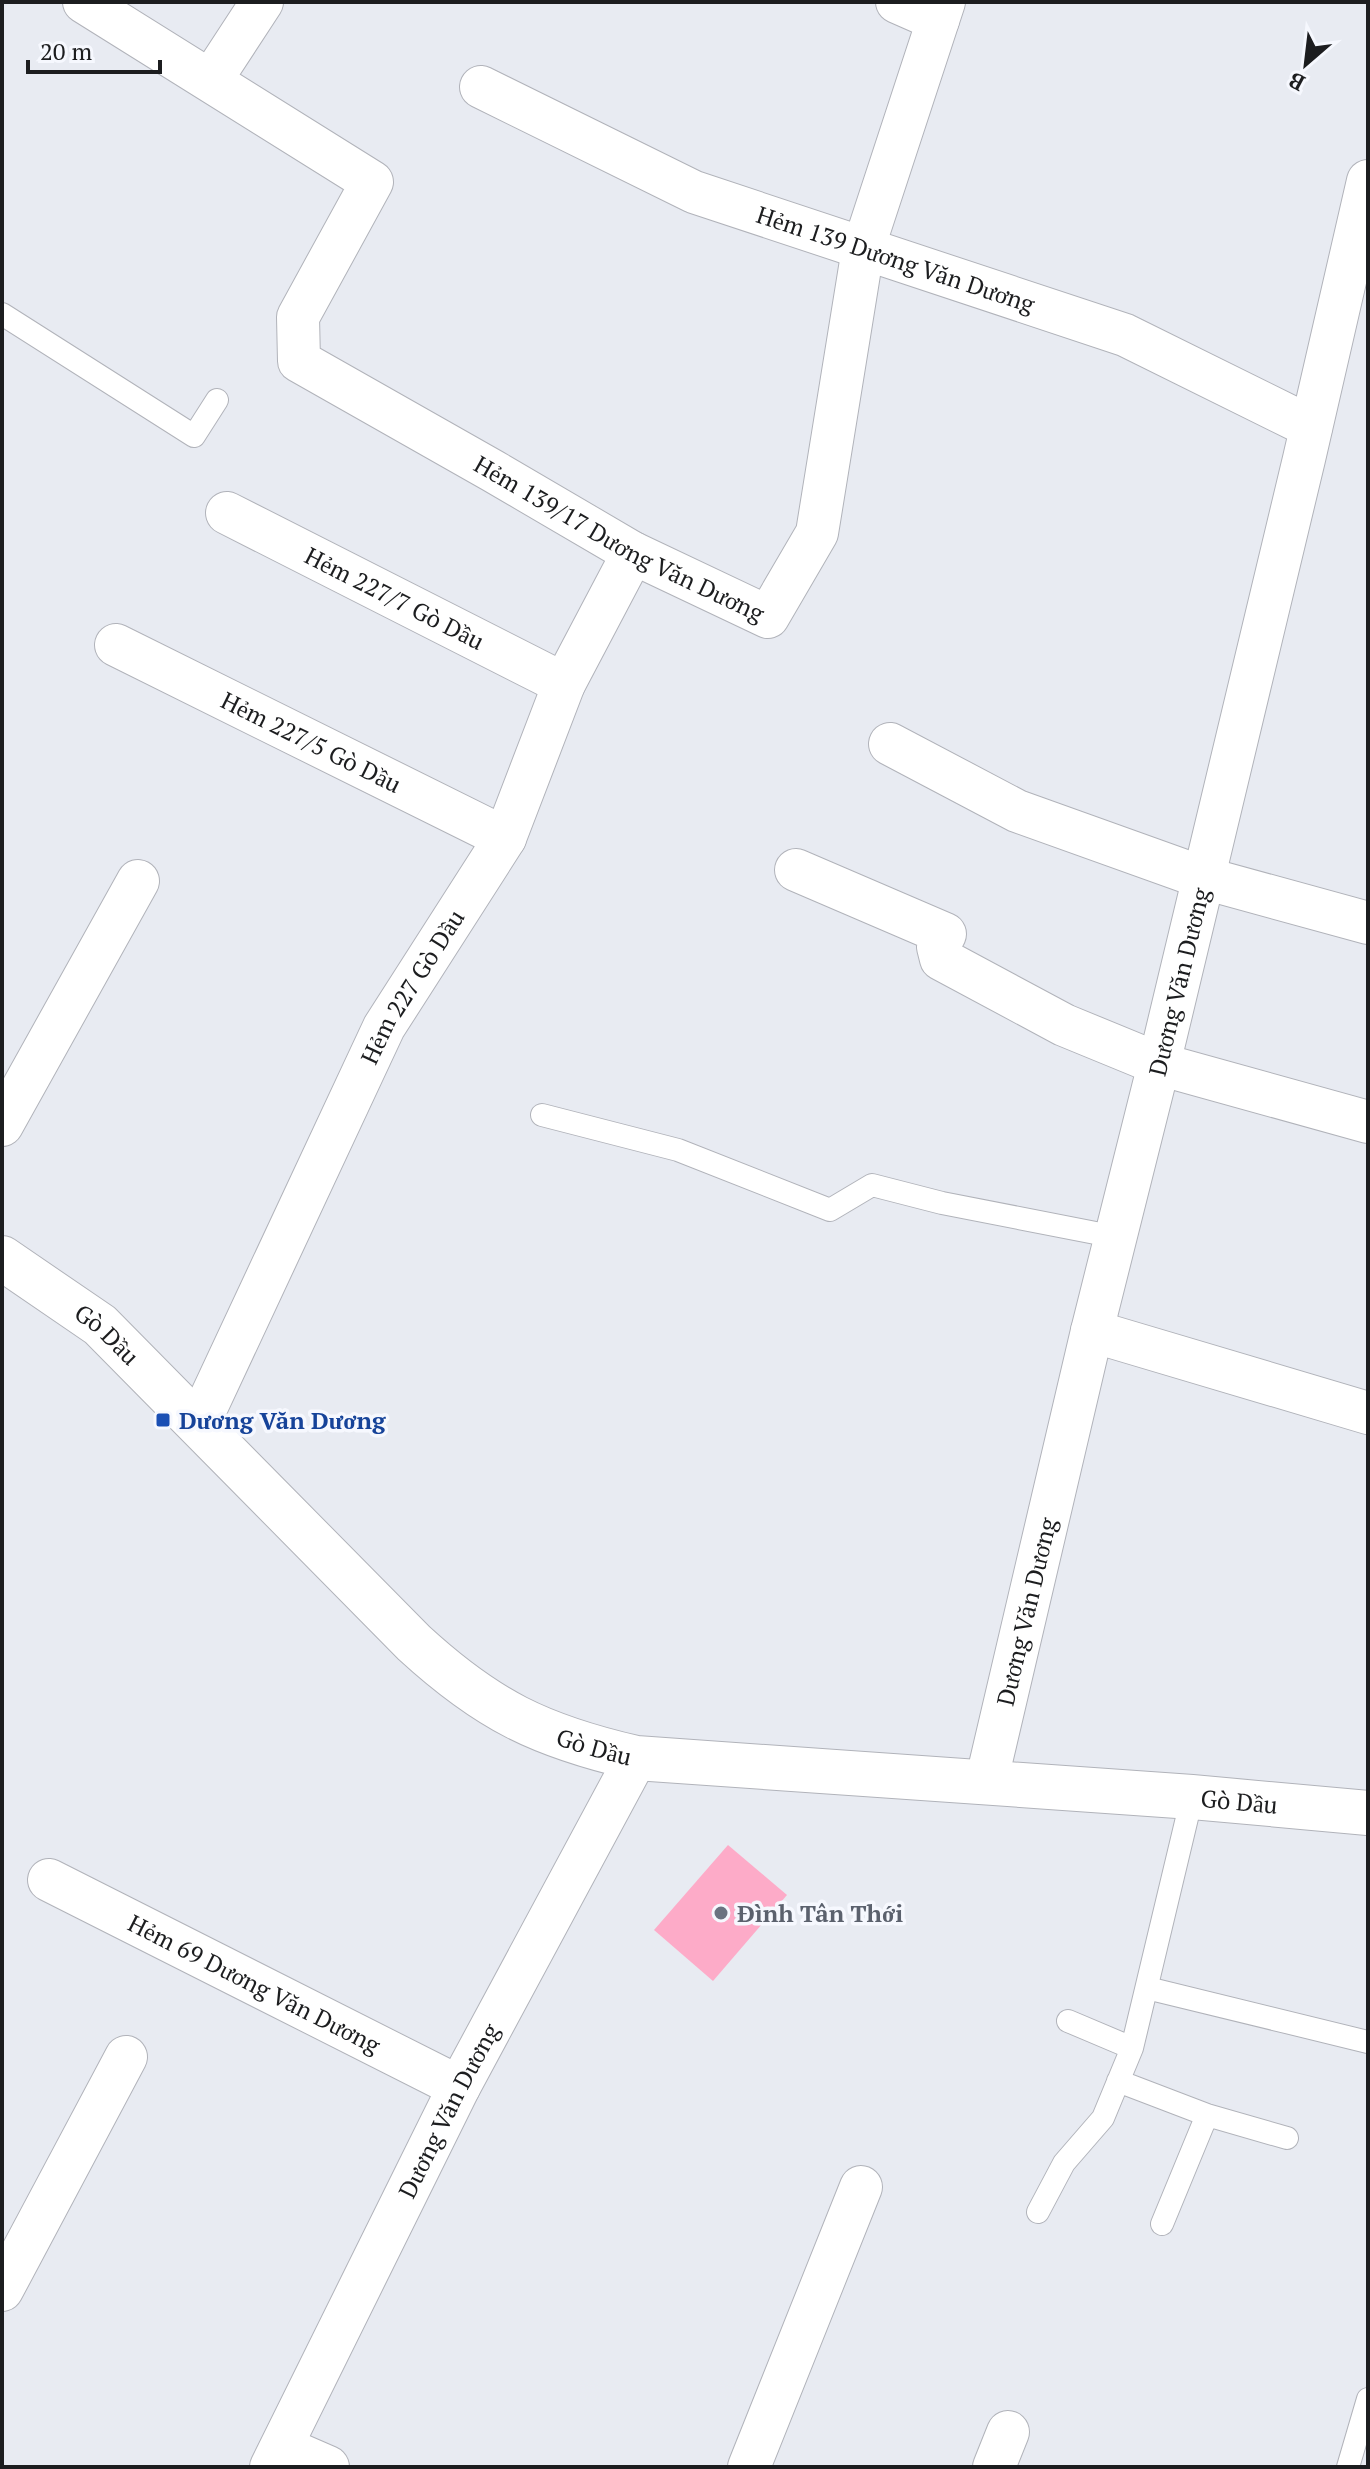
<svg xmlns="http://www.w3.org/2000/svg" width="1370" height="2469" font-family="'PT Serif',serif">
<rect width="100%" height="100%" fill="#e8ebf2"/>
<path fill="#fdabc8" d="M728,1845L787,1895L713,1981L654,1930Z"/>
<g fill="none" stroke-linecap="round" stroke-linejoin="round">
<defs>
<path id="lane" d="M2,314L194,436L217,400
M542,1115L678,1150L830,1210L872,1185L942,1203L1116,1237
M1147,1988L1368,2042
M1068,2021L1132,2048
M1118,2081L1207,2115L1287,2138
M1038,2212L1064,2163L1103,2118L1132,2048L1192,1797
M1162,2224L1207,2115
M1348,2467L1368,2399"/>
<g id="street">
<path id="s1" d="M84,2L372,182L298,317L299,361L493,471L633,553L768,617L817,533L863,249L944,2"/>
<path d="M897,2L938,20"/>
<path d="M211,80L262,2"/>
<path id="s2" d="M481,87L694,192L1125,335L1311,427"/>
<path id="s3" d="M227,513L564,684"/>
<path id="s4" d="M116,645L505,838"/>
<path d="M890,744L1017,811L1204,878L1368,923"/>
<path d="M796,870L945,934L938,947L941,959L1064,1025L1159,1064L1368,1122"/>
<path d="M2,1125L138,881"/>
<path d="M1092,1331L1368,1413"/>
<path id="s5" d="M199,1423L384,1027L505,838L564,684L633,553"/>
<path id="s6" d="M986,1783L1092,1331L1159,1064L1304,459L1368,181"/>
<path id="s7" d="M49,1880L459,2087"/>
<path d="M2,2290L126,2057"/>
<path d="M282,2447L328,2467"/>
<path id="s8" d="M271,2467L459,2087L636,1758"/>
<path d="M749,2467L861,2187"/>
<path d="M994,2467L1008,2432"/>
</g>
<g id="secondary">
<path id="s9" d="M2,1258L100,1325L414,1643C487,1710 540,1736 636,1758L1192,1797L1368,1813"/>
</g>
</defs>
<use href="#lane" stroke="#b1b3ba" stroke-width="24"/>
<use href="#street" stroke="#b1b3ba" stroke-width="44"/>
<use href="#secondary" stroke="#b1b3ba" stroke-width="46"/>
<use href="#lane" stroke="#fff" stroke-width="22"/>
<use href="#street" stroke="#fff" stroke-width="42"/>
<use href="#secondary" stroke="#fff" stroke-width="44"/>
</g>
<rect fill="#1a4fb4" stroke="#f6f8fe" stroke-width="3" x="155" y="1412" width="16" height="16" rx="4"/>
<circle fill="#6b7280" stroke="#f6f8fe" stroke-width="3" cx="721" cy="1913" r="8"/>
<g text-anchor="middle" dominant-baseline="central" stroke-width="7" stroke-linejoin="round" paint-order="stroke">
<g font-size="24" fill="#1c1d1f" stroke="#f6f8fe">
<text stroke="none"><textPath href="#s2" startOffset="450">Hẻm 139 Dương Văn Dương</textPath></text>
<text stroke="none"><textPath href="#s1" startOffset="904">Hẻm 139/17 Dương Văn Dương</textPath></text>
<text stroke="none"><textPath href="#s3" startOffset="188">Hẻm 227/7 Gò Dầu</textPath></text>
<text stroke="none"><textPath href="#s4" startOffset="218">Hẻm 227/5 Gò Dầu</textPath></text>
<text stroke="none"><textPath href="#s6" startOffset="824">Dương Văn Dương</textPath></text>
<text stroke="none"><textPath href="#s5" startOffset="486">Hẻm 227 Gò Dầu</textPath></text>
<text stroke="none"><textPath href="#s9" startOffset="130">Gò Dầu</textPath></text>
<text stroke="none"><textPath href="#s6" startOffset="176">Dương Văn Dương</textPath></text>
<text stroke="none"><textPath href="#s9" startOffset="776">Gò Dầu</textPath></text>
<text stroke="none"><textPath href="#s9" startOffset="1424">Gò Dầu</textPath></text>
<text stroke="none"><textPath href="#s7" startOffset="230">Hẻm 69 Dương Văn Dương</textPath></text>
<text stroke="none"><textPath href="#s8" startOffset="398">Dương Văn Dương</textPath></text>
</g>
<g font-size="24" font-weight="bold" fill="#164399" stroke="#f6f8fe" text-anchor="start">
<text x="179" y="1420">Dương Văn Dương</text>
</g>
<g font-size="24" font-weight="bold" fill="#5b616d" stroke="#f6f8fe" text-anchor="start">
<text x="737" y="1913">Đình Tân Thới</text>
</g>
</g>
<rect width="1370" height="2469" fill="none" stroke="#1c1d1f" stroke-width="8"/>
<g transform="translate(1306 64) rotate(208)" stroke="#f6f8fe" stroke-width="6" paint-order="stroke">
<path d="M0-6L14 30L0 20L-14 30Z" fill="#1c1d1f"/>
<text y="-12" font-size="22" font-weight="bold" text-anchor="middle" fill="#1c1d1f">B</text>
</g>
<path d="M28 60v12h132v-12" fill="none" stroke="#1c1d1f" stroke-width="4"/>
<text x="40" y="60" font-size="24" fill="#1c1d1f" stroke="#f6f8fe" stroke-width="6" paint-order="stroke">20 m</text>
</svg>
